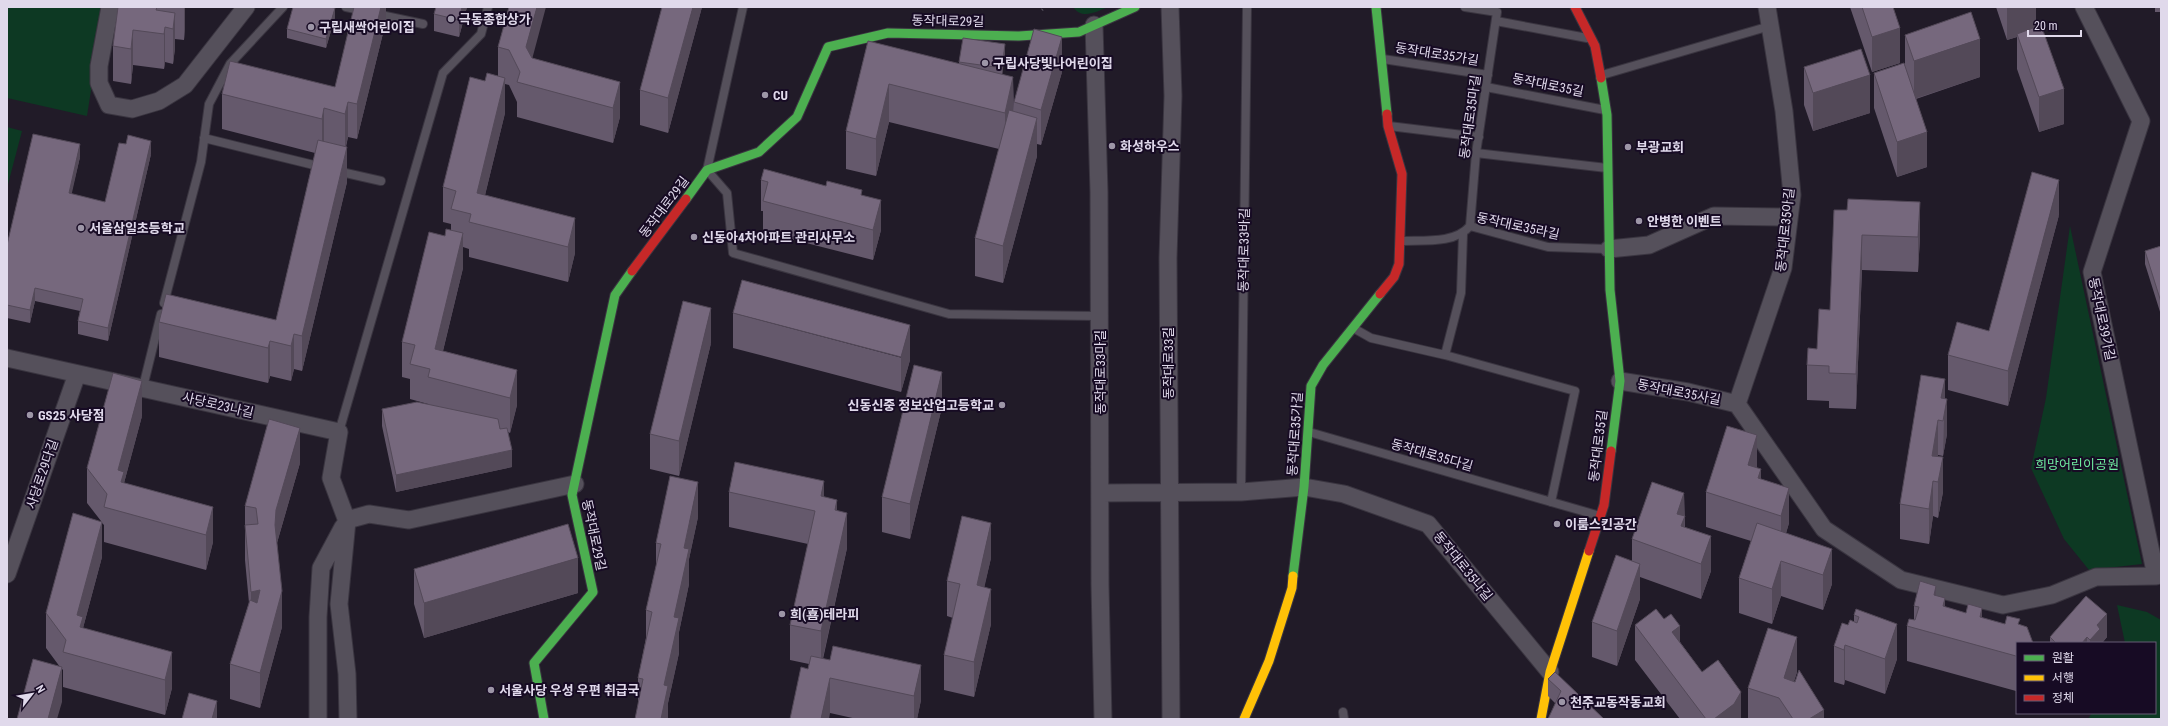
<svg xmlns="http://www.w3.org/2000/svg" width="2168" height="726" font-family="'Roboto Condensed','Noto Sans KR',sans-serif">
<rect width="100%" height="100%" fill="#211b28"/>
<path fill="#0d3923" d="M7,7H104L87,116L7,98Z
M1073,7H1108C1096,12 1082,20 1073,7Z
M7,127L22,131L7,188Z
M2070,226L2142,564L2089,570L2064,539L2031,468L2046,398Z
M2117,605L2147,612L2161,620V719H2088L2092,713H2155V643H2125Z"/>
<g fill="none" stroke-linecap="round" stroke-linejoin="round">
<defs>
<path id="lane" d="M346,7L365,11
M743,7L707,170L727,193L733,253L949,314L1100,316
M1465,7L1497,12L1476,153L1470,226
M376,14L423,24
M1496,21L1587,38
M1383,59L1488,75
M1602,75L1770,26
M1486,87L1605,110
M1389,126L1479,137
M204,138L322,167
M1476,153L1607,168
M337,171L381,181
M1401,241C1423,240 1455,244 1470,226L1548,247L1608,249
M164,303L201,162L209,104L230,64L283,7
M1355,329L1371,338L1445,355L1575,391L1551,502
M1445,355L1461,293L1463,234
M143,387L161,314
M339,432L443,73L481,34L488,7
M1309,432L1600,516
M1241,492L1247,7
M1343,712L1344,719"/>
<path id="street" d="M110,7L99,66V83L109,105L132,109L159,101L185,85L246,7
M1170,7L1173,96L1168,258L1171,719
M2084,7L2141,121L2092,272L2156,576
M1094,25L1099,192L1100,585L1103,719
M1609,249L1649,245L1714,216L1789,217
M7,358L339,432L331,478L347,521L339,604L347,674L348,719
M1620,381L1688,392L1737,404
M1737,404L1824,529L1901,580L2003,605L2052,595L2096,577L2156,576
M1737,404L1783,268L1792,195L1784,111L1767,7
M1100,493L1241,492L1304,487L1344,494L1428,524L1550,672
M347,520L369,514L409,520L575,484
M7,574L77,374
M318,719V617L321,568L343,527"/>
<path id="fast" d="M1376,7L1387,114
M1601,78L1607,115L1610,290L1620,381L1611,451
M686,199L707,170L759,152L797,117L828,47L888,33L1019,36L1079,32L1135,7
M1293,576L1304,487L1311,386L1323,365L1380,294
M544,719L534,663L593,592L572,495L615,295L632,271"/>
<path id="slow" d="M1244,719L1269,661L1292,588L1293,576
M1541,719L1550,672L1589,551"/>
<path id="jam" d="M1575,7L1595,46L1601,78
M632,271L686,199
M1380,294L1394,277L1399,264L1402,174L1388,126L1387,114
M1589,551L1604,505L1611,451"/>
</defs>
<use href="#lane" stroke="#3a3540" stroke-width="10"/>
<use href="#street" stroke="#3a3540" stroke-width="19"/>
<use href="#fast" stroke="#3a3540" stroke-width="11"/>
<use href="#slow" stroke="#3a3540" stroke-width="11"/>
<use href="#jam" stroke="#3a3540" stroke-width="11"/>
<path stroke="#5c5863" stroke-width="2.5" stroke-dasharray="1 3" stroke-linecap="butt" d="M1042,10L1045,7"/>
<use href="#lane" stroke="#55505b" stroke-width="8"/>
<use href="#street" stroke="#55505b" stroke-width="17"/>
<use href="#fast" stroke="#4caf50" stroke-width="9"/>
<use href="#slow" stroke="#ffc107" stroke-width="9"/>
<use href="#jam" stroke="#c62828" stroke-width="9"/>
</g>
<path fill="#65596c" d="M118,7H185V26L184,40L175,39V48L173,64L165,62L164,69L133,65L131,84L113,81V46Z
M386,7V21L357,139L348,137L346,147L347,182L302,371L294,369L291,381L270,376L268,383L159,357V322L276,320L315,153L222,129V94L335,87Z
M467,7L459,37L434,31V14Z
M509,7L532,58L620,82V117L613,143L517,117V102L509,85L505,84V113L485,195L575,218V253L568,282L469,257V249L463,247V268L443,351L517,370V405L510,433L508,432L512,467L396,492L382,426V409L428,404L410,399V379L402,377V342L445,236L451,230V224L443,222V187L485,81L498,76V47Z
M702,7L668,133L640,125V90Z
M1850,7H1893L1900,63L1872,72Z
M1996,7H2036V27L2064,124L2039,132L2017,69V37L2007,40Z
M2155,7H2161V12H2155Z
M335,17L326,48L287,38V29Z
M1905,35L1980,77L1916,99L1927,167L1897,177L1874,108V73L1905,66Z
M868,41L959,64V62L1005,53L1002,75L1013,77L1014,112V102L1062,72L1041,145L1037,144V156L1003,283L975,276V238L999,149L889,122L876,176L846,169V131Z
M1804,67L1870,113L1813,131L1804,105Z
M151,154L108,341L78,334V321L80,311L35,301L30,323L7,318V245L80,157L71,194L105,202Z
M761,180L862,195L881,230L873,260L763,232V211H761Z
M1834,210L1920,237L1918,272L1862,270L1856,409L1829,408V401L1807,400V365L1817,349L1830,310Z
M2059,215L2008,406L1948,390V355L1989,331Z
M2161,246V315L2145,264V251Z
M733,313L910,360L901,392L733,348Z
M711,343L679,476L650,469V434Z
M1945,399L1947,434L1943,456L1938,455V457L1943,492L1938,518L1933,516L1929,544L1900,539V504Z
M942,407L910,539L882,532V497Z
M142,416L124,483L213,507V542L206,570L104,542V525L102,523V557L83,628L172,652V688L165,715L63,687V670L62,669V702L60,667L46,648V613L101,521L87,503V468Z
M300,463L277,543L282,627L260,708L230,699V664L249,603L245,560V506Z
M1757,468L1761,479L1789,523L1786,533L1832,584L1823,610L1781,596L1772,624L1739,613V578L1751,541L1706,527V492Z
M729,492L824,497L837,511L847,548L823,659L830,660L833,646L921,700L917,719H857L830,713L808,669L809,664L790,660V625L808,544L729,527Z
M1684,493L1685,527L1711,571L1701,599L1640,577V599L1617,666L1592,657V622L1632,561V539Z
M698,517L689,559V584L679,632V653L668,703V719L638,704V678L646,638V610L656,566V543Z
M991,558L984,587L991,624L974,697L944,690V655L953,618L947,616V581Z
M414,569L578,593L424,638L414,604Z
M1936,596L1945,607L1982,618L2017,643V695L2016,691L1907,661V626L1914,620V606Z
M2086,596L2107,637L2102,643H2050V637Z
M1856,609L1897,659L1885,694L1845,680L1844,685L1834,682V646L1854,622V615Z
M1635,625L1680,642L1702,672L1741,719H1680L1635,660Z
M1797,672L1794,681L1824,719H1748V688Z
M1548,679L1604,719L1555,703L1548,696Z"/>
<path fill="#534958" d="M184,7H185V26L184,40Z
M381,7H386V21L357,139V104Z
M462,7H467L459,37V20Z
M537,7H546L526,82V47Z
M693,7H702L668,133V98Z
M2007,7H2036V30L2017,34V37L2007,40Z
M335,8V17L326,48V39Z
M175,13V48L173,64V29Z
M165,27V62L164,69V34Z
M1900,28V63L1872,72V37Z
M133,30V65L131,84V49Z
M1062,37V72L1041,145V110Z
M1980,39V77L1914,99V61Z
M1005,44V53L1002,77V68Z
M1870,75V113L1813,131V93Z
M1013,77V115L1005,151V113Z
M505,78V113L478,224L477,193Z
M620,82V117L613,143V108Z
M889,84V122L876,176V139Z
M2064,89V124L2039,132V97Z
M348,102V137L345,149V114Z
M324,108V143L322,154V119Z
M1037,118V156L1003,283V246Z
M1927,132V167L1897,177V142Z
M151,141V154L108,341V328Z
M80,144V157L69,206V193Z
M347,147V182L302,371V336Z
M2059,180V215L2008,406V371Z
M881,200V230L873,260V230Z
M1920,202V237L1918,272V237Z
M575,218V253L568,282V247Z
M463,233V268L436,379L435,349Z
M1862,235V270L1856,409V374Z
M35,288V301L30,323V310Z
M711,308V343L679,476V441Z
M910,325V360L901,392V357Z
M294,334V369L291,381V346Z
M270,341V376L268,383V348Z
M517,370V405L510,433V398Z
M942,372V407L910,539V504Z
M1945,379V413L1947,399V434L1943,456L1944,420L1941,398Z
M142,381V416L124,483V507L118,470Z
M1938,420V455L1934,482L1933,481V516L1929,544V509L1932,456Z
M300,428V463L276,546L275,525L276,510Z
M1757,435V470L1748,465Z
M512,450V467L396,492V475Z
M1943,457V492L1938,518V482Z
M1761,469V504L1758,478Z
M824,481V516L821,496Z
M698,482V517L689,559V584L679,632V653L668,703V719H661L664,685L684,548Z
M1789,488V523L1781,551V516Z
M1684,493L1685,551L1677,514Z
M837,500V535L835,510Z
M213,507V542L206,570V535Z
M847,513V548L821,666V631Z
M102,522V557L80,639L77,615Z
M991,523V558L977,620V585Z
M1711,536V571L1701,599V564Z
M1832,549V584L1823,610V575Z
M578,558V593L424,638V603Z
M1781,561V596L1772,624V589Z
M1640,564V599L1617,666V631Z
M1936,586V621L1934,595Z
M991,589V624L974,697V662Z
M260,590L251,627V592Z
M282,591V627L260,708V673Z
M1945,598V634L1943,606Z
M1982,608V643L1980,617Z
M2107,614V637L2102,643H2090V640L2097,625Z
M1897,624V659L1885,694V659Z
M1680,626V661L1672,632Z
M1797,637V672L1786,708L1784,678Z
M2087,637V643H2082Z
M1845,645V680L1844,685V650Z
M172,652V688L165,715V680Z
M921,665V700L917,719H914V696Z
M62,667V702L57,719H48Z
M830,678V713L829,719H821Z
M1741,692V719H1714Z
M217,701V719H212Z
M1824,710V719H1809Z"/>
<path fill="#76687d" stroke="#534958" d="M118,7H157L156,10L175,13L173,29L165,27L164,34L133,30L131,49L113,46Z
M293,7H329L335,8L326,39L287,29Z
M354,7H381L357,104L348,102L345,114L324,108L322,119L222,94L230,61L335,87Z
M436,7H462L459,20L434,14Z
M509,7H537L526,47L532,58L620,82L613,108L517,82L520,72L509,50L498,47Z
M662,7H693L668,98L640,90Z
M1862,7H1893L1900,28L1872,37Z
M1971,12L1980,39L1914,61L1905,35Z
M2041,25L2064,89L2039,97L2017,34Z
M1034,29L1062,37L1041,110L1014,102Z
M963,38L1005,44L1002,68L959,62Z
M868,41L1013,77L1005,113L889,84L876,139L846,131Z
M1861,49L1870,75L1813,93L1804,67Z
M1904,63L1927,132L1897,142L1874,73Z
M487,73L505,78L477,193L575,218L568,247L469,222L471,214L451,209L456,191L443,187L470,77L485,81Z
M1009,110L1037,118L1003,246L975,238Z
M33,134L80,144L69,193L105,202L119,143L126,144L128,135L151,141L108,328L78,321L83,299L35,288L30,310L7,305V245Z
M318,140L347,147L302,336L294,334L291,346L270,341L268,348L159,322L166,294L276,320Z
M764,169L826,186L827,181L862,190L861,195L881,200L873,230L763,201L768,182L761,180Z
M2032,172L2059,180L2008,371L1948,355L1957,322L1989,331Z
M1848,199L1920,202L1918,237L1862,235L1856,374L1829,373V366L1807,365L1808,348L1817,349L1819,309L1830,310L1834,210H1847Z
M446,229L463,233L435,349L517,370L510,398L428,377L430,369L410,364L415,345L402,342L429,232L445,236Z
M2161,246V302L2145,251Z
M742,280L910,325L901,357L733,313Z
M683,301L711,308L679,441L650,434Z
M914,365L942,372L910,504L882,497Z
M113,373L142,381L118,470L124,472L121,482L213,507L206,535L104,507L107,494L87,468Z
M1921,375L1945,379L1941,398L1947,399L1943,421L1938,420L1932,456L1943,457L1938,482L1933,481L1929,509L1900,504Z
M417,402L498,419L500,429L507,428L512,450L396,475L382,409Z
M269,419L300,428L276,510L275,525L282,591L260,673L230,664L250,600L257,603L260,590L251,592L245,525L258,524L256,508L245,506Z
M1727,426L1757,435L1748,465L1761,469L1758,478L1789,488L1781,516L1706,492Z
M735,462L824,481L821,496L837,500L835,510L847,513L821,631L790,625L815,511L729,492Z
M670,476L698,482L684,548L689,549L674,617L679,618L664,685L668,686L661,719H635L643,679L638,678L652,612L646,610L661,544L656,543Z
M1652,482L1684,493L1677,514L1685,516L1681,526L1711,536L1701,564L1632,539Z
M73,513L102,522L77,615L83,617L80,627L172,652L165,680L63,652L66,640L46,613Z
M962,516L991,523L977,585L991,589L974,662L944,655L960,584L947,581Z
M1757,523L1832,549L1823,575L1781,561L1772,589L1739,578Z
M568,524L578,558L424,603L414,569Z
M1616,555L1640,564L1617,631L1592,622Z
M1920,581L1936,586L1934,595L1945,598L1943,606L1966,613L1968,604L1982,608L1980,617L2005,624L2007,616L2020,619L2018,624L2027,627L2033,643H2017V659L2016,656L1907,626L1909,619L1915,620L1919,607L1914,606Z
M2086,596L2107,614L2097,625L2100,629L2090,640L2087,637L2082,643H2056L2050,637Z
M1656,609L1664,619L1671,614L1680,626L1672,632L1702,672L1718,660L1741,692L1734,704L1714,719H1706L1635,625Z
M1856,609L1897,624L1885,659L1845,645L1844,650L1834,646L1842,623L1848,625L1850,620L1857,623L1859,617L1854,615Z
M1768,628L1797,637L1784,678L1795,682L1799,670L1824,710L1809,719H1793L1779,698L1748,688Z
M833,646L921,665L914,696L830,678L821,719H790L801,667L808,669L811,656L830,660Z
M33,659L62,667L48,719H17Z
M1555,672L1604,719H1548L1561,691L1548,679Z
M189,693L217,701L212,719H182Z"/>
<g fill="#9d96a7" stroke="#170b24" stroke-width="1.5">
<circle cx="451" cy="19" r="4"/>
<circle cx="311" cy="27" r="4"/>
<circle cx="985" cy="63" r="4"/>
<circle cx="765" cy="95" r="4"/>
<circle cx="1112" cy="146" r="4"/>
<circle cx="1628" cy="147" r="4"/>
<circle cx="1639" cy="221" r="4"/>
<circle cx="81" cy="228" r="4"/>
<circle cx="694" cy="237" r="4"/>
<circle cx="1002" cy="405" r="4"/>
<circle cx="30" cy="415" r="4"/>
<circle cx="1557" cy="524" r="4"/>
<circle cx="782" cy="614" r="4"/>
<circle cx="491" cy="690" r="4"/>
<circle cx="1562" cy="702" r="4"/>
</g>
<g text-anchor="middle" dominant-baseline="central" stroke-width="4" stroke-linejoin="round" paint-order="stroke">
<g font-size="13" font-weight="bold" fill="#e0d9eb" stroke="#170b24" text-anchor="start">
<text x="459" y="19">극동종합상가</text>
<text x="319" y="27">구립새싹어린이집</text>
<text x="993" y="63">구립사당빛나어린이집</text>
<text x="773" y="95">CU</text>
<text x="1120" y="146">화성하우스</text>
<text x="1636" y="147">부광교회</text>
<text x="1647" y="221">안병한 이벤트</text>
<text x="89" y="228">서울삼일초등학교</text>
<text x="702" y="237">신동아4차아파트 관리사무소</text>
<text x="994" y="405" text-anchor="end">신동신중 정보산업고등학교</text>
<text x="38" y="415">GS25 사당점</text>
<text x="1565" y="524">이룸스킨공간</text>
<text x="790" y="614">희(喜)테라피</text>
<text x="499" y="690">서울사당 우성 우편 취급국</text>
<text x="1570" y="702">천주교동작동교회</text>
</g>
<g font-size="13" fill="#e0d9eb" stroke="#170b24">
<text transform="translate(948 21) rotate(1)">동작대로29길</text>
<text transform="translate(1437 54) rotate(9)">동작대로35가길</text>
<text transform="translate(1548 85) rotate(11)">동작대로35길</text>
<text transform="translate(1470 117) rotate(-82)">동작대로35마길</text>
<text transform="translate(664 207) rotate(-53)">동작대로29길</text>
<text transform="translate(1518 226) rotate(12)">동작대로35라길</text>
<text transform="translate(1785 230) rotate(-84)">동작대로35아길</text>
<text transform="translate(1244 250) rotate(-89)">동작대로33바길</text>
<text transform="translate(2102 319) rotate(78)">동작대로39가길</text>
<text transform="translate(1168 363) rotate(-90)">동작대로33길</text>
<text transform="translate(1100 372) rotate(-90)">동작대로33마길</text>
<text transform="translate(1679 392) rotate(11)">동작대로35사길</text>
<text transform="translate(218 405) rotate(13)">사당로23나길</text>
<text transform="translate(1295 434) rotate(-86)">동작대로35가길</text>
<text transform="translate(1598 446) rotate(-83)">동작대로35길</text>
<text transform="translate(1432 455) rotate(16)">동작대로35다길</text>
<text transform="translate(42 474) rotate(-71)">사당로29다길</text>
<text transform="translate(594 535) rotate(78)">동작대로29길</text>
<text transform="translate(1463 566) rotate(51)">동작대로35나길</text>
</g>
<g font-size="13" fill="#6feba0" stroke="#170b24">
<text x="2077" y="464">희망어린이공원</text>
</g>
</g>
<rect width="2168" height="726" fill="none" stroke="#e0d9eb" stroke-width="16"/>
<rect x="2016" y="642" width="140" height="72" fill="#170b24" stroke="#675d74"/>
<rect x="2024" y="655" width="20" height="6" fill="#4caf50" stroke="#675d74"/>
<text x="2052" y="662" font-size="12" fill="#e0d9eb">원활</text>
<rect x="2024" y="675" width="20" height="6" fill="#ffc107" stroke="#675d74"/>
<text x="2052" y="682" font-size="12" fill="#e0d9eb">서행</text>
<rect x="2024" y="695" width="20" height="6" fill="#c62828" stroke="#675d74"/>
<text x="2052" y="702" font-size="12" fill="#e0d9eb">정체</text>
<g transform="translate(32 694) rotate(59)" stroke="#170b24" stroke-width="3" paint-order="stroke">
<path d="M0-3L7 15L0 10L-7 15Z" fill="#e0d9eb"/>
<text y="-6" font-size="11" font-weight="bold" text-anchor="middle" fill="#e0d9eb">N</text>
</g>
<path d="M2028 30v6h53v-6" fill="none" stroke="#e0d9eb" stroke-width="2"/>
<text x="2034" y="30" font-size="12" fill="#e0d9eb" stroke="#170b24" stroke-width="3" paint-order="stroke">20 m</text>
</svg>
